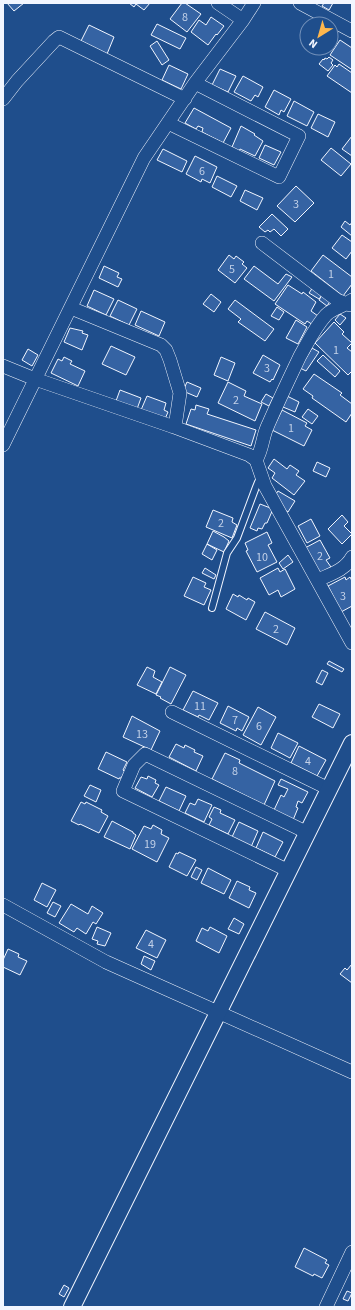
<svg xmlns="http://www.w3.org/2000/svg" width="355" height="1310" font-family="'Source Sans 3',sans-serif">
<rect width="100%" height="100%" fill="#1f4e8c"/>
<path fill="#3563a3" stroke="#f2f6ff" d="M7,3H24L14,11Z
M129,3H150L144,10L136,4L134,7Z
M182,3H185L201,14L187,32L170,19Z
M324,3H333L329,10L322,6Z
M211,17L224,26L217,35L216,34L208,45L191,32L199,20L206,25Z
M157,24L186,38L180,49L151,35Z
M89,25L114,37L107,54L81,41Z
M340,40L352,48V67L351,69L330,55Z
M157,41L169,60L162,65L150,46Z
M329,57L333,60L331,63L333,65L328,71L319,64L323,59L324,60L325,58L327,59Z
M339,64L352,73V93L327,76L335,65L337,67Z
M169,65L188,74L181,89L162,80Z
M220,69L236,76L228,92L212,85Z
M243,76L263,87L258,97L255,95L251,101L234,92Z
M274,90L291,99L284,112L281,110L279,115L265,107Z
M294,101L314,112L307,126L287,116Z
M194,108L231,128L223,143L202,132L203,128L198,126L196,129L185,123Z
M318,114L335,122L328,137L311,128Z
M241,126L255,134L254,135L263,141L255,156L240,149L239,151L232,147Z
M352,136V156L342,149Z
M265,145L281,152L274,165L259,158Z
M331,148L351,164L341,176L321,160Z
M163,149L187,161L182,172L157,160Z
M195,156L217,167L210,183L202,179L201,182L186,174Z
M217,176L237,186L231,197L212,187Z
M296,186L314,203L295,222L277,206Z
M245,190L263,198L257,210L240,201Z
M272,214L288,229L281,236L274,229L270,232L268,230L265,232L259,227Z
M345,221L350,225L352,222V236L341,227Z
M342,235L352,242V251L346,259L332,248Z
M229,255L234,259L236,256L244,262L242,264L247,268L235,283L218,270Z
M323,255L352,277V284L343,296L311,271Z
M104,266L119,273L117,277L122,279L118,287L99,278Z
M254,266L278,284L286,274L292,277L274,301L244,279Z
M288,285L302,294L303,292L316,302L311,311L318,316L313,325L307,321L305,324L275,304Z
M313,287L323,294L319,299L309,293Z
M94,290L114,299L106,315L87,306Z
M211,294L221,302L214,312L203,304Z
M322,295L331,300L327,306L319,300Z
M118,300L137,309L129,325L110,316Z
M235,300L274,329L265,341L238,322L241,319L228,309Z
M277,307L284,312L279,320L271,316Z
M141,311L165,322L159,336L135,325Z
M340,314L346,318L340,325L335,320Z
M296,320L307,327L298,344L286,338Z
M334,322L344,332L342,334L352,343L347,348L352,352V371L348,375L315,343Z
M70,328L83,331L82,333L88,335L82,350L64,342Z
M111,346L135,357L126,375L102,364Z
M312,348L319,352L306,371L300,368Z
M28,349L38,355L32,366L22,360Z
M263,355L280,365L273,380L272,379L270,382L253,373Z
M323,355L340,371L335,377L317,361Z
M64,357L72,361L70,364L85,371L78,386L51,373L58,359L62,361Z
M221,357L235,363L228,381L214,375Z
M314,374L342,393L340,395L352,404V413L346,422L312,398L313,396L303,389Z
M187,382L201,388L197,397L183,391Z
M228,382L246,391L244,396L262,404L255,421L218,403Z
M120,390L141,398L137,409L116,401Z
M266,394L273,398L269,406L261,402Z
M147,396L166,403L164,410L168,412L165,419L141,410Z
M287,396L299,402L295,412L283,407Z
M196,405L209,409L207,414L256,430L251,446L186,424L191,409L195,410Z
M308,409L318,416L312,424L302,417Z
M282,410L307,423L305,426L312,430L304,446L272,430Z
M274,459L287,469L290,465L299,471L296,475L305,481L294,495L272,478L275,473L268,468Z
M317,462L330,468L326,477L313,471Z
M278,491L295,501L288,512L283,509L276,494Z
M260,504L273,509L267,523H265L262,529L258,528L257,531L250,528Z
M213,510L233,518L232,522L237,525L232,538L206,527Z
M342,515L348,522L344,526L352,534L342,544L328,529Z
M311,519L320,536L307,543L298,526Z
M213,531L224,537L229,541L224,552L207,544Z
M267,532L272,543L268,545L277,562L257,572L246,551L248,550L245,543Z
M320,540L330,558L326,560L331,567L320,573L305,548Z
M207,544L217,550L212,560L202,554Z
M288,555L293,562L283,569L279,563Z
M205,568L216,575L214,579L202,573Z
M278,568L280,572L285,569L295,589L281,597L278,590L269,595L260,578Z
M193,577L206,583L204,587L211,590L204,605L184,596Z
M345,577L346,580L350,577L352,581V606L341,612L328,586Z
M233,594L238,597L239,595L247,600L248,598L255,602L246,620L226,609Z
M265,612L295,628L287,645L256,629Z
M329,661L344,669L342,672L327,664Z
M147,667L155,671L153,677L162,682L156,694L137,685Z
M170,667L186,675L171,704L160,698L161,697L156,695Z
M322,670L328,673L322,685L316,682Z
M193,691L218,703L209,720L199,715L198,717L183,710Z
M319,704L340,714L333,728L312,717Z
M228,706L249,717L242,731L237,728L236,731L220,723Z
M258,707L276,717L261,745L243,735Z
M132,716L160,731L151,750L123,737Z
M278,733L298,743L290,758L271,748Z
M176,744L184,748L185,745L195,750L194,752L203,756L196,771L169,757Z
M299,746L326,760L317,776L291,763Z
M106,752L127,762L123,770L125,772L121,778H119V779L98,769Z
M225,753L240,760L239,763L275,781L264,805L212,779Z
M148,776L156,780L155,783L159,785L152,797L135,788L141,777L147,779Z
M281,779L308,792L302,803L298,801L296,807L298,808L293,820L274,810L281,795L284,797L288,789L278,785Z
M90,785L101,790L96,802L84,796Z
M166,787L186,796L179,811L159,801Z
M198,799L212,805L204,822L185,813L190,803L195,805Z
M81,802L85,804L86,802L102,810L101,812L108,816L99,833L80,824L79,825L71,821Z
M214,807L221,810L220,813L235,820L228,834L209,825L212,819L209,817Z
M112,821L133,832V833L136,835L130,849L104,837Z
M239,822L258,831L251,847L232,837Z
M153,825L162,830L161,834L169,838L157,862L132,849L144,826L151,829Z
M263,832L283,842L275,857L256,848Z
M179,852L196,860L187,876L169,867L176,853L178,854Z
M196,867L202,870L197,880L191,877Z
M208,868L231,880L224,894L201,883Z
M237,881L250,887L249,890L256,893L249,908L229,898Z
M42,883L56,890L47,907L34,900Z
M53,902L61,906L55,917L47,913Z
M71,904L88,914L92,906L103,913L96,924L93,922L86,934L77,928L74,932L59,923Z
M234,918L244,924L239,934L228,929Z
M97,927L111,933L105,946L97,944L98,941L92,939Z
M210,927L227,936L219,953L196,941L202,928L208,931Z
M146,930L166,940L157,958L136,948Z
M8,949L19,954L18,957L27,961L20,975L3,967V960Z
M144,956L155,961L151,970L141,964Z
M352,964V983L340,974L345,968L347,970Z
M304,1248L327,1260L325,1263L329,1265L322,1278L314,1274L313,1276L295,1267Z
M64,1285L69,1288L64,1297L59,1294Z
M347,1291L352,1293L348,1301L343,1299Z"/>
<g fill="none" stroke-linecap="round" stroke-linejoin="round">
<defs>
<path id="service" d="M212,608L227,553L237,538L256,487L258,482L263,478"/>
<path id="minor" d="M218,3L243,20
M300,3L352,31
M3,99L17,81L54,41L59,37L185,99
M168,123L279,177L299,136L195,83
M262,243L337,300L350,305
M352,300C344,307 334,307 326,315C315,327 308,342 300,356C289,379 278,402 268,425C262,437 263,449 256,460L265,486L352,643
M71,308L161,345L166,350L170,360L180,393L176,420L174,427
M3,366L35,379L174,427L249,455L256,460
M3,445L144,158L195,83L243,20L254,3
M318,580C331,574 345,570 352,557
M172,712L329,789
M289,871L123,791L134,765L145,754L308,833
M3,905L106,962L352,1072
M326,1307L352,1252"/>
<path id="tertiary" d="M72,1307L352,743"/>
</defs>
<use href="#service" stroke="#f2f6ff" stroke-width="8"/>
<use href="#minor" stroke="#f2f6ff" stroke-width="14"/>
<use href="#tertiary" stroke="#f2f6ff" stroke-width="18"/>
<use href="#service" stroke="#1f4e8c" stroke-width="6"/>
<use href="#minor" stroke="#1f4e8c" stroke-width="13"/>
<use href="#tertiary" stroke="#1f4e8c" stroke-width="16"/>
</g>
<g text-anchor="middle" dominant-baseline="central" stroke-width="3" stroke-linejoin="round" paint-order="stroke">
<g font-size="12" fill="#c3d1e8">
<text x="185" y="17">8</text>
<text x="202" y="171">6</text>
<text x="296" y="204">3</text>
<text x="232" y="269">5</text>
<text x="331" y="274">1</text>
<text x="336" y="350">1</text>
<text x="267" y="368">3</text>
<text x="236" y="400">2</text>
<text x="291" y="428">1</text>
<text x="221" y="523">2</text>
<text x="320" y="556">2</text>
<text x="262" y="557">10</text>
<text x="343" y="596">3</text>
<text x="276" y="629">2</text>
<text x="200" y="706">11</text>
<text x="235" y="720">7</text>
<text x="259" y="726">6</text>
<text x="142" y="734">13</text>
<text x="308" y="761">4</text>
<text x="235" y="771">8</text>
<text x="150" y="844">19</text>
<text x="151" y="944">4</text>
</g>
</g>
<rect width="355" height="1310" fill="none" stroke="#f2f6ff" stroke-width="8"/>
<g transform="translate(319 36) rotate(217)"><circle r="19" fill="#1f4e8c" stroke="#7391ba"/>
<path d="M0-3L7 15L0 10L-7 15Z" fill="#ffb74d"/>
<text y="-6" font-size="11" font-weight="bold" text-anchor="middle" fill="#f2f6ff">N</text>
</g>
</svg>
